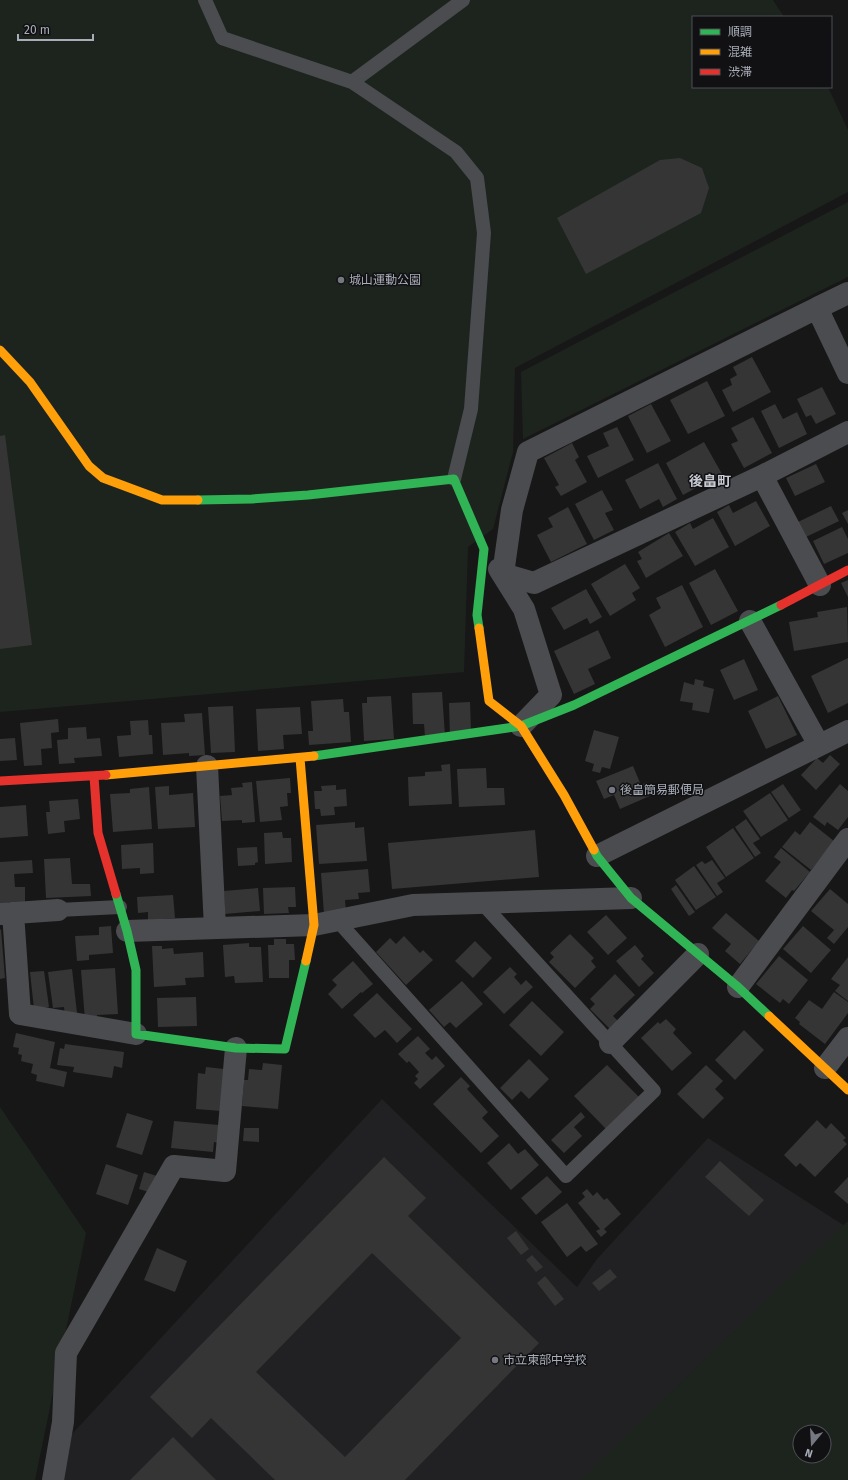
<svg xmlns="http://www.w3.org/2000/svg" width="848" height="1480" font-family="'Fira Sans','Noto Sans JP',sans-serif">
<rect width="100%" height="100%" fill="#171717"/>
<path fill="#212123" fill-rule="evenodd" d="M382,1099L577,1287L597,1259L708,1138L848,1228V1480H45L48,1460ZM800,1432H824V1456H800Z"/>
<path fill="#1d241e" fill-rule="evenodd" d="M0,0H773L784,17H693V87H828L848,130V192L515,368L513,452L493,529L468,547L464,672L0,712Z
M848,202V277L523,439L521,372Z
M0,1107L86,1233L35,1480H0Z
M848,1221V1480H580ZM800,1432H824V1456H800Z"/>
<path fill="#353536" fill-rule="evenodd" d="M680,158L702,168L709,188L701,213L586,274L557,218L660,160Z
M752,357L771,392L733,412L722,390L732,385L730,379L737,375L733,367Z
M707,381L725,416L688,434L670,400Z
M822,387L836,414L816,424L811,415L806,417L797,399Z
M651,404L671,441L647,453L628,416Z
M775,404L783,419L797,412L807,434L779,448L761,411Z
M753,417L772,453L744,468L731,444L738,441L731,428Z
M617,427L634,460L598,478L587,456L609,446L603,433Z
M5,435L32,645L0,649V436Z
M704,442L722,474L716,477L719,483L708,488L705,483L683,495L666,463Z
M572,443L579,457L575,460L587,482L561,496L555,487L559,485L544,458Z
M658,463L677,499L663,507L659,499L640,509L625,480Z
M816,464L825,482L795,496L786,478Z
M602,490L613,510L605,513L614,530L594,540L575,504Z
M756,501L770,526L735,546L717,512L729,505L733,513Z
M831,506L839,521L806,537L798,522Z
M568,507L587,544L551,562L537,535L553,527L548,518Z
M848,510V524L842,513Z
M713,518L729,547L695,566L675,532L690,523L693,529Z
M842,527L848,539V553L824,564L813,541Z
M669,533L683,556L646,578L637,561L642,559L638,552Z
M625,564L640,588L632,593L636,600L610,616L591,584Z
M715,569L738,611L711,625L689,583Z
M848,580V597L841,583Z
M682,585L703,627L665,647L649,615L661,608L656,598Z
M586,589L602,617L590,624L587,618L564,630L551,608Z
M847,607L848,642L794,651L789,622L818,617L817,612Z
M598,630L611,658L588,669L595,684L574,694L554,651Z
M848,658V703L828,713L811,676Z
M744,659L758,690L734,700L720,670Z
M695,679L704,681L703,686L714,689L709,713L692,710L693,703L680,701L684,682L694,685Z
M442,692L445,736L425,737L424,724H413L412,693Z
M391,696L394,739L364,741L362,703H367V697Z
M778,696L797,735L766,749L748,711Z
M343,699L344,712H349L351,742L309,745L308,731H313L311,701Z
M470,702L471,731L450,737L449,703Z
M233,706L235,752L211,753L208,707Z
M300,707L302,734L283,735L284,749L258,751L256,709Z
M202,713L205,755L189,756V753L163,755L161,723L185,722L184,714Z
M58,719L59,732L51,733L52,748L41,749L42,765L24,766L20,723Z
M148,720L149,735H152L153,754L119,757L117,736L131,735L130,721Z
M86,727L87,739L100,738L102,756L74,758L75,763L59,764L57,740L68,739V728Z
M594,730L619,737L610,769L602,767L600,773L592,771L594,764L585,761Z
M15,738L17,760L0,761V739Z
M830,755L840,764L816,790L801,775L817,758L823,763Z
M450,764L452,804L409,806L408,777L425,776V772L442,771L441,765Z
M633,766L641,785L647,782L652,795L620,809L614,795L604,799L596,781Z
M486,768L487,788H504L505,805L459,807L457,769Z
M290,778L291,793H287L288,806L280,807L282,820L260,822L256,781Z
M252,782L255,822L242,823V820L222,821L220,796L232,795L231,788L243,787L242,783Z
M783,784L801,810L789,818L771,792Z
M840,784L848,791V817L838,830L827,822L825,826L813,817Z
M336,785V790L346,789L347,806L334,807L335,815L321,816L320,809H315L314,791H322L321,786Z
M169,786V795L193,793L195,827L158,829L155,787Z
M149,787L152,829L113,832L110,794L130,793V789Z
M770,793L788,820L761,837L743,811Z
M78,799L80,819L64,821L65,832L48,834L46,812H50L49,801Z
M26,805L28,836L0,838V807Z
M746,819L760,839L753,843L761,853L755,857L735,827Z
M355,822V828L364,827L367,861L319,864L316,825Z
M810,822L834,841L811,870L782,847L795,831L800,835Z
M733,828L754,858L726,877L706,847Z
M535,830L539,877L392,889L388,843Z
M282,832L283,838H291L292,862L265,864L264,833Z
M153,843L154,873L140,874V868L122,869L121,845Z
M257,847L258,862L255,863V865L238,866L237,848Z
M781,848L810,872L794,891L792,890L786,898L765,881L781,862L774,857Z
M70,858L72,884H90L91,896L46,898L44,859Z
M32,860L33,873L14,874L15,887H25V902L0,903V862Z
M712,860L725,878L717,883L723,892L717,896L696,865L702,861L705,864Z
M694,866L716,897L696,910L675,880Z
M368,869L370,892L358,893L359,899L345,900L346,912L324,914L321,873Z
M676,885L695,912L689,916L671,889Z
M295,887L296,907H288L289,913L264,914L263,888Z
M258,888L260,911L225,914L224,891Z
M830,889L848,904V927L834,944L827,938L834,930L811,911Z
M173,895L175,918L148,920V912L138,913L137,897Z
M726,913L759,941L740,964L725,951L731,944L712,928Z
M606,915L627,938L608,955L587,932Z
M111,926L113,953L89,955V960L77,961L75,936L99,935V927Z
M803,926L831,950L811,973L783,949Z
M1,929L5,978L0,979V930Z
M570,934L594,958L591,961L596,967L575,988L549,962L554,957L550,953Z
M404,936L420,953L423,950L433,960L406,985L376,952L390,938L396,944Z
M274,939H286V944H294L295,960H289V978H269L268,945H274Z
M475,941L492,958L473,978L455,961Z
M249,943V947H261L263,982L235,983L234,976L225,977L223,945Z
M635,945L644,956L641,959L654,973L639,987L616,961Z
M152,946H162V949L173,948L174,954L203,952L204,977L185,978L186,985L154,987Z
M779,956L808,980L789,1004L783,999L780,1003L756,984Z
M848,957V1001L835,991L840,985L831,979Z
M353,961L373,984L362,993L361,992L342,1009L328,994L337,985L332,980Z
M510,967L517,974L514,977L521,985L526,980L533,987L504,1014L483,992Z
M115,968L118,1014L97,1015V1019L85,1020L81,970Z
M72,969L77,1013L65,1015L64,1007L53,1008L48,972Z
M44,971L49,1007L34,1009L30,972Z
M615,974L635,995L613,1016L619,1022L611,1030L590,1009L595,1004L590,999Z
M462,981L483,1004L456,1028L450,1022L444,1027L429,1010Z
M834,992L848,1002V1013L825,1044L799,1024L800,1022L795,1018L809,1000L822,1009Z
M377,993L412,1029L397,1043L385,1030L375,1038L353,1015Z
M196,997L197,1026L158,1027L157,998Z
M532,1001L564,1032L541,1056L509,1025Z
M666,1019L676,1029L673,1033L692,1053L672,1071L641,1038L658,1022L660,1024Z
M744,1030L764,1050L735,1080L715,1060Z
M16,1033L55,1042L50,1068L67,1072L64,1087L36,1081L37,1075L31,1073L33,1064L21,1061L22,1055L18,1054L19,1048L13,1047Z
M418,1036L430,1049L425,1053L432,1060L436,1056L445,1066L420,1089L414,1083L418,1079L415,1076L419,1072L409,1061L407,1063L398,1054Z
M65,1044L124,1052L122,1068L114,1066L112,1078L73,1072L74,1067L57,1065L60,1048L64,1049Z
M529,1059L549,1079L529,1099L521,1091L512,1100L500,1088Z
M263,1063L282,1065L278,1109L242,1106L244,1080H248L249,1069L262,1070Z
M607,1065L639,1097L606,1129L574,1096Z
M706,1065L723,1081L715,1089L724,1098L703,1119L677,1094Z
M206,1067L224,1069L221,1111L196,1109L198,1073L205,1074Z
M461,1077L470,1086L467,1089L488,1112L482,1118L499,1136L481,1153L433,1104Z
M581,1112L585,1117L574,1127L582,1136L564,1153L551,1140Z
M127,1113L153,1121L142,1155L116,1147Z
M817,1120L826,1129L831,1123L846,1138L843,1140L847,1144L815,1177L800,1163L796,1167L784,1155Z
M174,1121L219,1125L218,1143L214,1142L213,1152L171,1148Z
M244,1128H259V1142L243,1141Z
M509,1143L518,1154L525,1149L539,1165L511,1190L487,1163Z
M384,1157L426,1198L408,1216L539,1343L405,1480H275L211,1418L192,1438L150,1397ZM372,1253L461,1338L345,1457L256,1372Z
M720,1161L764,1200L749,1216L705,1177Z
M106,1164L138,1175L128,1205L96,1194Z
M144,1172L157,1176L152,1193L139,1189Z
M547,1176L562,1192L536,1215L521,1198Z
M848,1177V1204L834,1192Z
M587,1189L593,1196L597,1192L604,1200L607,1198L621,1214L604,1229L607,1232L601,1237L596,1231L600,1229L578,1203L585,1197L582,1193Z
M567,1203L598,1244L586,1252L581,1246L567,1257L541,1222Z
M516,1231L529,1249L521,1255L507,1238Z
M157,1248L187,1261L175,1292L144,1280Z
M532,1255L543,1267L536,1272L526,1260Z
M610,1269L617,1277L599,1291L592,1283Z
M545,1276L564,1299L555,1306L537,1283Z
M173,1437L216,1480H130Z"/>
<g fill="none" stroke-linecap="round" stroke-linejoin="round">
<path stroke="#4b4c50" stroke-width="14" d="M205,0L222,38L352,82L456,152L477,178L484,233L471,409L454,479
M352,82L463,0
M58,910L120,907
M337,920L566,1176L654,1091L482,903"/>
<path stroke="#4b4c50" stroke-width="22" d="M817,308L848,293
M762,476L534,583L503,574L512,510L528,452L817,308L848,373
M499,569L524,609L551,695L521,726
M820,585L762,476L848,432
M750,621L819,745
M207,766L215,928
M597,856L848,731
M13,913L20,1014L136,1034
M0,914L58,910
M127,931L314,925L413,905L631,898
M738,987L848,839
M610,1043L698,954
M825,1068L848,1038
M53,1480L63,1422L66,1353L174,1166L225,1171L236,1048"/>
<path stroke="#30b455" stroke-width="9" d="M198,500L252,499L308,495L454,479L484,549L477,615L479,628
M314,756L521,726L574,705L781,605
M594,850L597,856L631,898L738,987L769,1016
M116,894L127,931L136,970V1034L236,1048L285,1049L306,961"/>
<path stroke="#ff9f0a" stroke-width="9" d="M0,350L30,382L89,466L103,478L162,500H198
M479,628L489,701L521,726L564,795L594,850
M300,758L314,925L306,961
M106,775L314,756
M769,1016L848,1090"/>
<path stroke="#e5322d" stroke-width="9" d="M781,605L848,570
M94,776L98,833L116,894
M0,781L106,775"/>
</g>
<g fill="#757880" stroke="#111113" stroke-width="1.5">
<circle cx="341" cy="280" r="4"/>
<circle cx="612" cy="790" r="4"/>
<circle cx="495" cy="1360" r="4"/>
</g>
<g text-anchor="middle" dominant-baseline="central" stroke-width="3" stroke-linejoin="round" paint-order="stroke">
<g font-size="12" fill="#a8adb8" stroke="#111113" text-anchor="start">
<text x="349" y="280">城山運動公園</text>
<text x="620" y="790">後畠簡易郵便局</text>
<text x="503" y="1360">市立東部中学校</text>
</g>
<g font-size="14" font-weight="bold" fill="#c9ccd4" stroke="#111113">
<text x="710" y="481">後畠町</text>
</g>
</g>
<rect x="692" y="16" width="140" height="72" fill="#111113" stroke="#4d4f55"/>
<rect x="700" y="29" width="20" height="6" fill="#30b455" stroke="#4d4f55"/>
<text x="728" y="36" font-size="12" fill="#a8adb8">順調</text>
<rect x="700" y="49" width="20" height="6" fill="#ff9f0a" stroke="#4d4f55"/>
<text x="728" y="56" font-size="12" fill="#a8adb8">混雑</text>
<rect x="700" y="69" width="20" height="6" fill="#e5322d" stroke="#4d4f55"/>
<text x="728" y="76" font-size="12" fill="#a8adb8">渋滞</text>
<g transform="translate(812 1444) rotate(198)"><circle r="19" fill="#111113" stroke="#4d4f55"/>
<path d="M0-3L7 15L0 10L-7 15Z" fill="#757880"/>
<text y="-6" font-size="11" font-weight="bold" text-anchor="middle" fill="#a8adb8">N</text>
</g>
<path d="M18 34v6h75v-6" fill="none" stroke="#a8adb8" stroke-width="2"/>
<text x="24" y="34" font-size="12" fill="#a8adb8" stroke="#111113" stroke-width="3" paint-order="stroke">20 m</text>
</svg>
